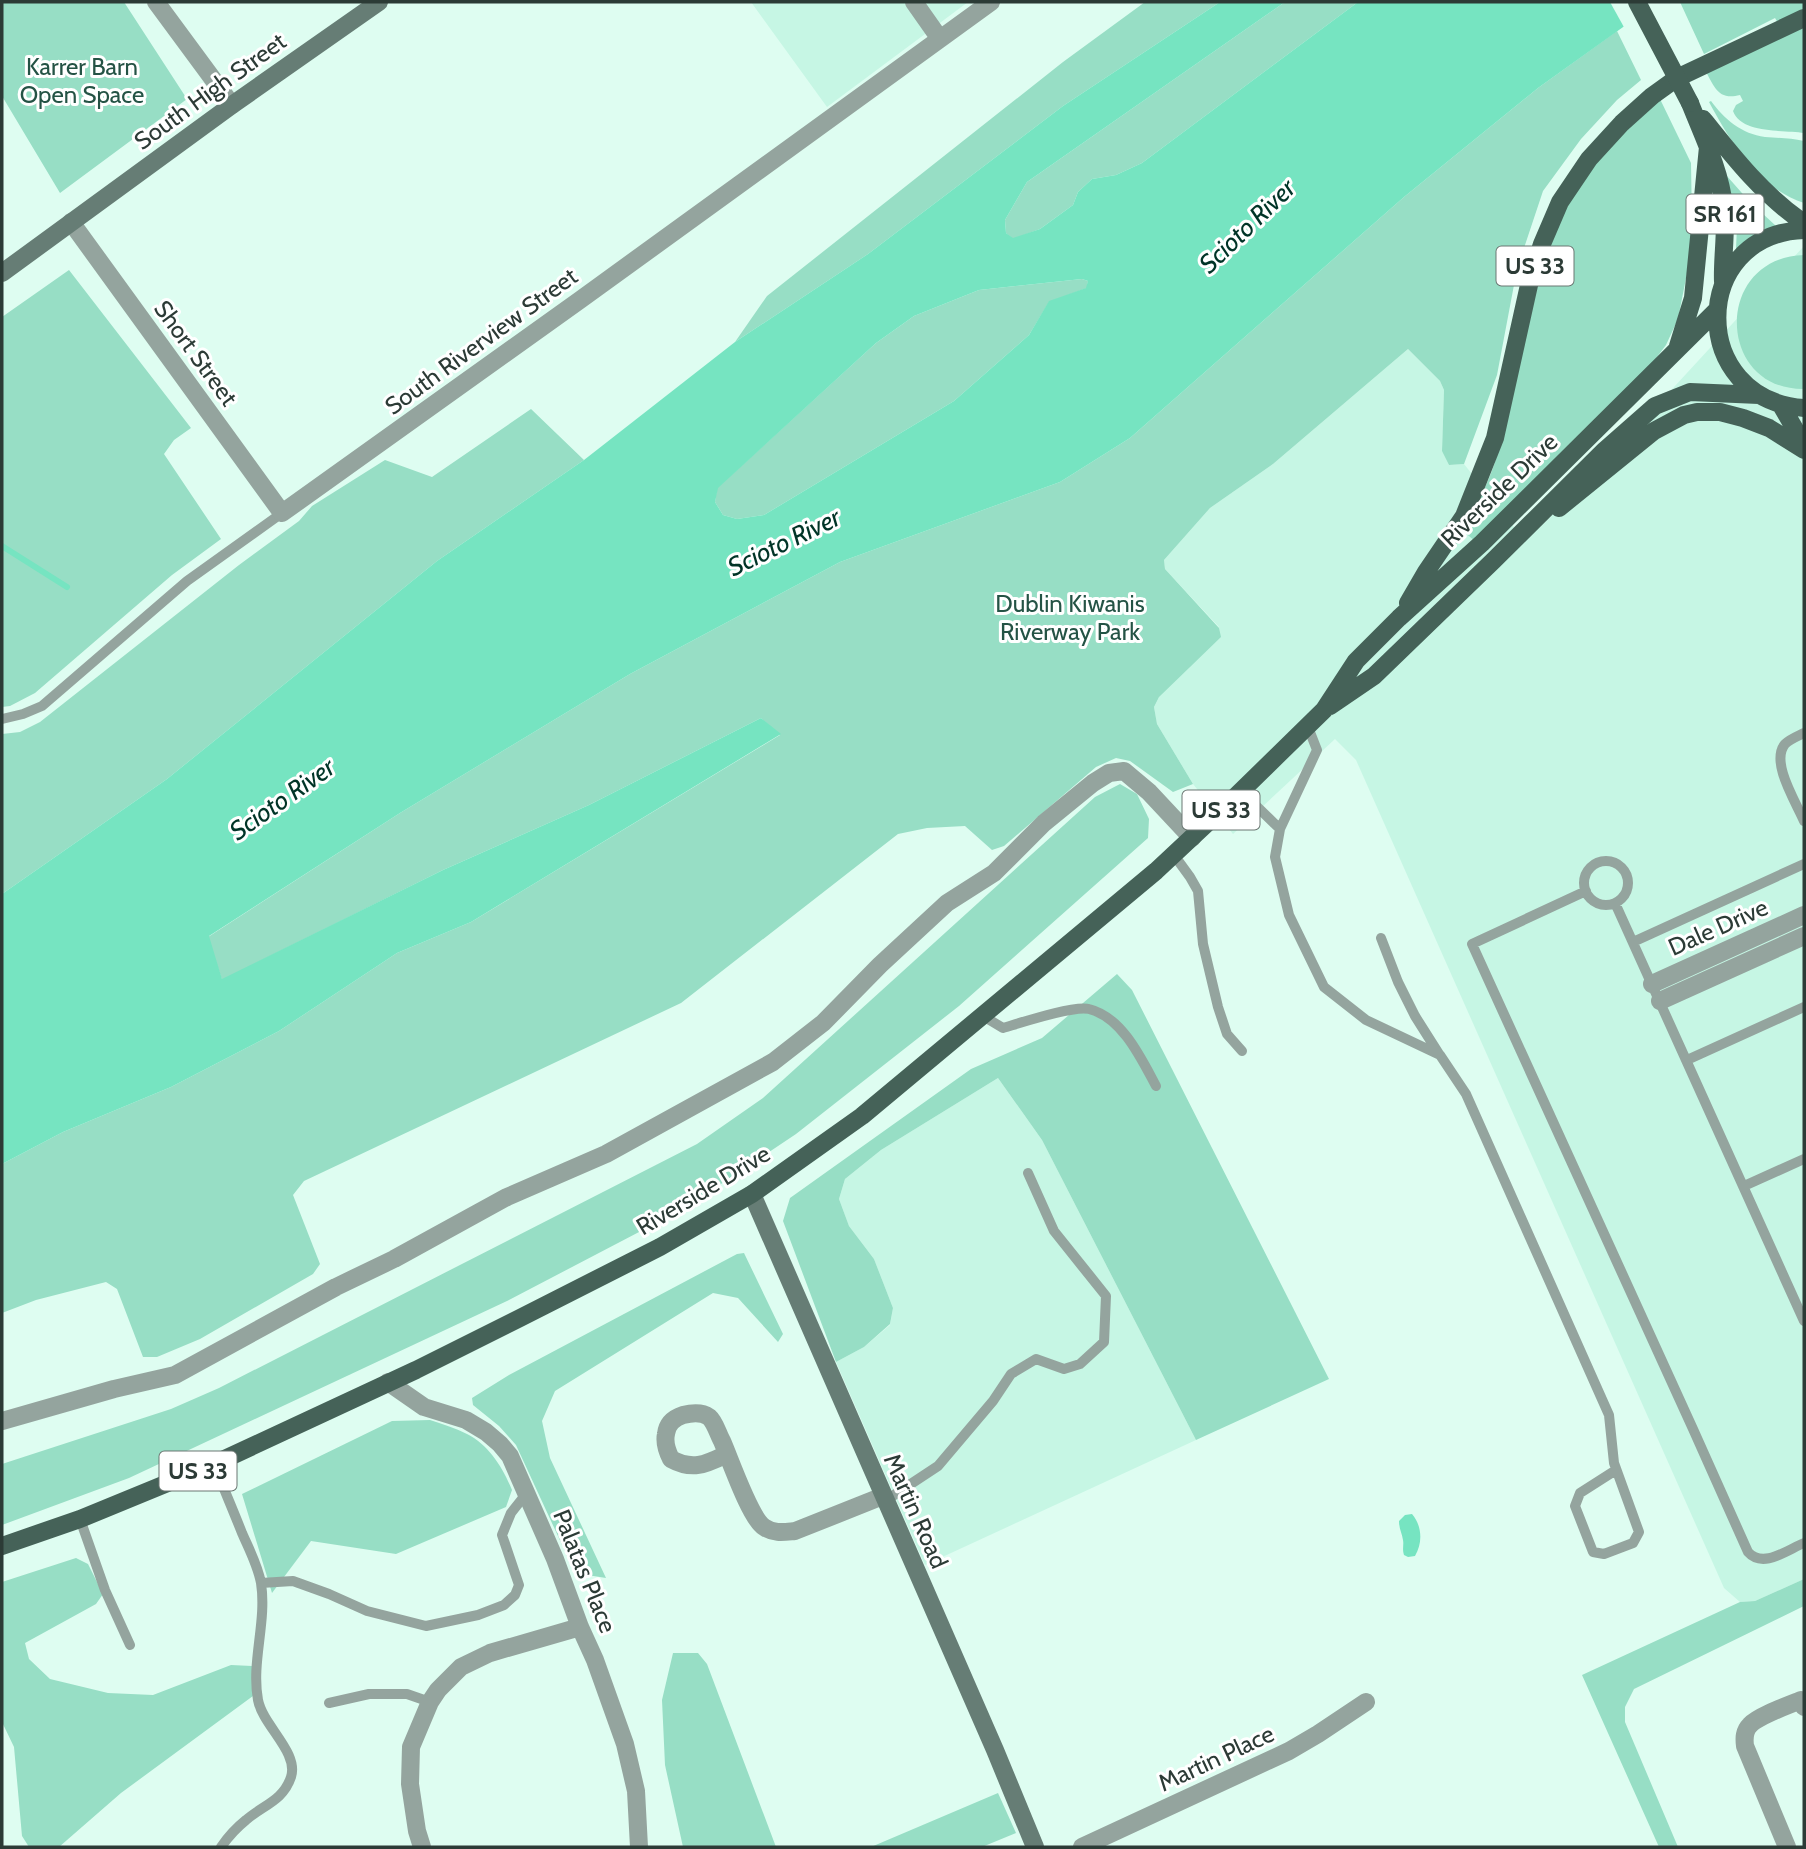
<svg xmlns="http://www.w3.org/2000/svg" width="1806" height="1849" font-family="Cabin,sans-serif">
<rect width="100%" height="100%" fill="#defdf1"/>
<path fill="#c6f6e4" d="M751,2H968L827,107Z
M1804,246V1579L1755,1601L1740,1602L1724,1588L1356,760L1335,739L1233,834L1193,784L1157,724L1154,707L1159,697L1219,627L1165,569L1164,560L1210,508L1273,464L1408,349L1440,381L1444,390L1442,450L1449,465L1464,464L1525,541L1581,488Z
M998,1078L1042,1140L1196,1440L925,1565L836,1362L864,1347L890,1325L893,1308L874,1259L849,1226L839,1199L845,1179L881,1150Z"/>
<path fill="#97dec5" d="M2,2H124L187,99L60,193L2,96Z
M1145,2H1220L1063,106L868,254L735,342L767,296L1063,62Z
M1285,2H1358L1142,163L1116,175L1092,179L1078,192L1073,205L1040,229L1013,239L1006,233L1005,220L1027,182Z
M1680,2H1804V11L1778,23L1775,18L1704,54Z
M1804,24V133C1785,130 1741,134 1733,111L1736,105L1743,101L1740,95C1718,101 1714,86 1705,70Z
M1617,31L1641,80L1617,100L1581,139L1543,191L1517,269L1497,375L1464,464L1449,465L1442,451L1444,390L1440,381L1408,349L1273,464L1210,508L1164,560L1165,569L1219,628L1221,637L1159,697L1154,707L1157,724L1193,784L1173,792L1130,761L1116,758L1096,767L1004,846L992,850L965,826L927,828L898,834L681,1003L304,1181L293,1195L320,1264L313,1274L200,1339L157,1357H143L117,1289L106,1282L36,1300L2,1313V1164L63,1132L171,1087L279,1031L397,953L471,922L780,735L761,718L589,805L443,870L222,980L208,937L400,813L630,674L840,562L1060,482L1130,438L1404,197L1538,88Z
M1660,99L1691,163L1692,223L1688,268L1678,319L1666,345L1651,365L1476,542L1463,531C1477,505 1492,477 1499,448C1520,368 1528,282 1566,207C1588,164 1625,131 1660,99Z
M1711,101C1724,119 1742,134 1765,137C1779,138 1791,138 1804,141V203C1759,189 1730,141 1709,102Z
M1726,175L1749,201L1776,226L1750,238L1736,249L1737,226Z
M1804,255V389C1716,390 1713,258 1804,255Z
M69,270L191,428L174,440L164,454L221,539L172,575L35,693L10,706L2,707V317Z
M1082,279L1088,281L1087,288L1049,302L1029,335L954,401L764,515L737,519L723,515L715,502L717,488L876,343L914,316L979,290Z
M531,409L584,460L437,561L167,779L2,894V734L20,732L40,722L239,565L299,521L312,506L385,460L432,477Z
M1120,784L1137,794L1149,819L1148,838L959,1006L796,1134L685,1208L507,1301L129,1478L2,1525V1464L171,1409L219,1388L697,1144L763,1098L1095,797Z
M1117,974L1132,990L1329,1379L1196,1440L1042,1140L998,1078L881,1150L845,1179L839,1199L849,1226L874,1259L893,1308L890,1324L864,1347L836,1362L783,1221L790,1198L971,1069L1042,1038Z
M744,1253L783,1334L778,1342L738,1298L713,1293L555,1391L542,1421L550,1458L606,1578L575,1573L516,1445L499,1426L473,1405L472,1398L509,1375L737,1254Z
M430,1420C442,1424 455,1428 467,1434C489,1445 503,1468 512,1490L506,1507L396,1554L311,1541L272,1593L242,1494L392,1421Z
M76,1558L88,1564L103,1594L96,1604L25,1643L29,1659L50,1679L108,1693L153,1695L231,1665L252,1666L257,1693L121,1793L59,1847H29L22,1836L14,1747L2,1722V1582Z
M1804,1579V1606L1634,1689L1625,1707V1722L1678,1847H1659L1582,1675L1740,1602L1755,1601Z
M673,1653H698L707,1664L776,1847H683L665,1765L662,1700Z
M998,1793L1016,1833L982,1847H871Z"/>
<path fill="#76e4c1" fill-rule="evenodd" d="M1220,2H1285L1027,182L1005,220L1006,233L1013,238L1040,229L1073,205L1078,192L1092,179L1116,175L1142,163L1358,2H1658L1538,88L1404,197L1130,438L1060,482L840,562L630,674L400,813L209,936L222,979L443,870L589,805L761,718L781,734L471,922L397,953L279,1031L171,1087L63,1132L2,1164V894L167,779L437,561L584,460L735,342L868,254L1063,106ZM1082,279L1088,281L1086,288L1049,301L1029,335L954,401L764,515L737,519L723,515L715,502L718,488L876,343L914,316L979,290Z
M1412,1514C1422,1526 1423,1542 1415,1556L1408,1557L1404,1555C1402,1549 1404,1545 1403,1540C1402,1533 1399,1529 1399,1521L1405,1515Z"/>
<path fill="#defdf1" d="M1610,2H1661L1660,5L1625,29Z"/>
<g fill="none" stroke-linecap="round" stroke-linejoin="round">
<path stroke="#76e4c1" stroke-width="6" d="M2,546L67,587"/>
<path stroke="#94a49e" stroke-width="10" d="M2,719L23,714L42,706L187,581L282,513
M1308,727L1317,750L1280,829L1275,857L1289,915L1324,987L1366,1020L1440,1055L1466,1094L1609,1415L1614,1463L1639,1532L1633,1543L1604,1554L1593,1552L1575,1506L1580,1493L1616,1470
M1804,733C1798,736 1790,739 1785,744C1770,762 1796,802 1804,821
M1241,791L1280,829
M1174,855L1190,877L1198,891L1203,944L1218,1007L1227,1034L1242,1051
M1584 883a22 22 0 1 1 44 0a22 22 0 1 1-44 0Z
M1586,891L1472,944L1693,1429L1748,1552C1763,1569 1787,1550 1804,1543
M1615,903L1804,1321
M1381,938L1398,982L1415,1016L1439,1054
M1633,942L1804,864
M983,1016L1003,1028C1020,1023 1074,1005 1089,1009C1122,1017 1141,1058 1156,1086
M1687,1060L1804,1007
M1744,1186L1804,1159
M214,1464C223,1487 233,1510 242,1533C249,1549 258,1566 261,1583C267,1622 251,1662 258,1700C263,1726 299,1752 291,1777C283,1801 263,1805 246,1820C236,1828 228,1837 221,1847
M885,1501L938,1466L993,1401L1011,1374L1036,1359L1064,1369L1080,1364L1104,1342L1106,1296L1054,1231L1028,1173
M80,1519L105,1590L130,1645
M261,1583L293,1581L329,1594L367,1611L426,1626L478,1615L504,1605L515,1595L519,1585L502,1535L511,1513L526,1494
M329,1703L369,1694H407L430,1702"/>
<path stroke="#94a49e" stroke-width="18" d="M156,2L232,105
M914,2L940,39
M71,222L282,513L580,300L991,2
M1652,984L1804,915
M1660,1001L1804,936
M388,1382L424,1407L466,1420L486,1432L500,1444L510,1456L555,1559L580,1627L595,1660L625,1744L636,1791L639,1847
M2,1421L114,1389L175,1375L336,1287L394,1259L507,1197L606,1154L773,1062L823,1023L880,965L947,903L994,873L1044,823L1093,783L1109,773L1124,771L1149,792L1192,838
M727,1454C706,1464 693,1471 671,1459C667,1451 664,1443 666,1434C667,1424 674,1418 683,1415C691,1413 702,1412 709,1417C715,1422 718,1434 722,1441C730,1459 750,1518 764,1527C774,1534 784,1532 795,1531L883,1496
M422,1847L417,1831L410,1784L411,1747L430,1702L438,1690L461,1667L490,1653L580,1627
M1082,1847L1289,1751L1318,1734L1366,1702
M1787,1847L1745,1746C1744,1738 1744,1731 1750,1725C1758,1716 1789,1705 1801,1700L1804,1707"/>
<path stroke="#667d75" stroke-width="18" d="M2,273L232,105L379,2
M752,1194L995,1750L1035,1847"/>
<path stroke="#456258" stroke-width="18" d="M1690,103C1703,136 1720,170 1724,206C1727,232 1722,257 1723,282
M1703,119C1734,158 1763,195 1804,223
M1804,230C1689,234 1688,400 1804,408
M1678,346L1693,298L1708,147
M1781,405L1804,445
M1559,508L1654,431L1684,415L1697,412H1720L1743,418L1769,428L1804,450
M1408,603L1426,572L1464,516L1495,438L1529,285L1542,244L1560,202L1589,159L1622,123L1652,96L1677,78L1804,18
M1330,706L1374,676L1493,561L1605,450L1655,406L1690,392L1759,395
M2,1546L80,1519L214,1464L416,1370L520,1318L660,1247L752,1194L862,1116L1156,871L1233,799L1324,710L1356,661L1399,618L1482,543L1716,311"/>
<path stroke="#456258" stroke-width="18" d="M1637,2L1690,103"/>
</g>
<g text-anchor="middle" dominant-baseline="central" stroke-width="6" stroke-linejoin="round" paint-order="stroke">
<g fill="#fff" stroke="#6b7672" stroke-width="2">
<rect x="1686.5" y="194.5" width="77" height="39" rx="5"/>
<rect x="1496.5" y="246.5" width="77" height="39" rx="5"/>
<rect x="1182.5" y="790.5" width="77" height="39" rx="5"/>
<rect x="159.5" y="1451.5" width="77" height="39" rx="5"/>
</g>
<g font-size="23" font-weight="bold" fill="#2c3b36">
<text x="1725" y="214">SR 161</text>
<text x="1535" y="266">US 33</text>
<text x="1221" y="810">US 33</text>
<text x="198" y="1471">US 33</text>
</g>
<g font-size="24" fill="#245345" stroke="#fff">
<text x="82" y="66">Karrer Barn<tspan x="82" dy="28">Open Space</tspan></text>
<text x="1070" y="603">Dublin Kiwanis<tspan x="1070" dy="28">Riverway Park</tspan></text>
</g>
<g font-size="24" fill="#2c3b36" stroke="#fff">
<text transform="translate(210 91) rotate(-36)">South High Street</text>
<text transform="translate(481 341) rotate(-36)">South Riverview Street</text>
<text transform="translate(196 353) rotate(54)">Short Street</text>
<text transform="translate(1499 490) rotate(-44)">Riverside Drive</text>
<text transform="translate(1718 927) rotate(-24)">Dale Drive</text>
<text transform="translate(703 1190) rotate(-31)">Riverside Drive</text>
<text transform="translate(916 1511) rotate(66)">Martin Road</text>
<text transform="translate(585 1571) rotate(68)">Palatas Place</text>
<text transform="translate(1216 1758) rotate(-25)">Martin Place</text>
</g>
<g font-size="26" font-style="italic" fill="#003427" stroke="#fff">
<text transform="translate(1247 226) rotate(-44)">Scioto River</text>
<text transform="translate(784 542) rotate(-26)">Scioto River</text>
<text transform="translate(282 799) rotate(-35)">Scioto River</text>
</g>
</g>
<rect width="1806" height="1849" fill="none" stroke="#2c3b36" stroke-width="7"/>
</svg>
